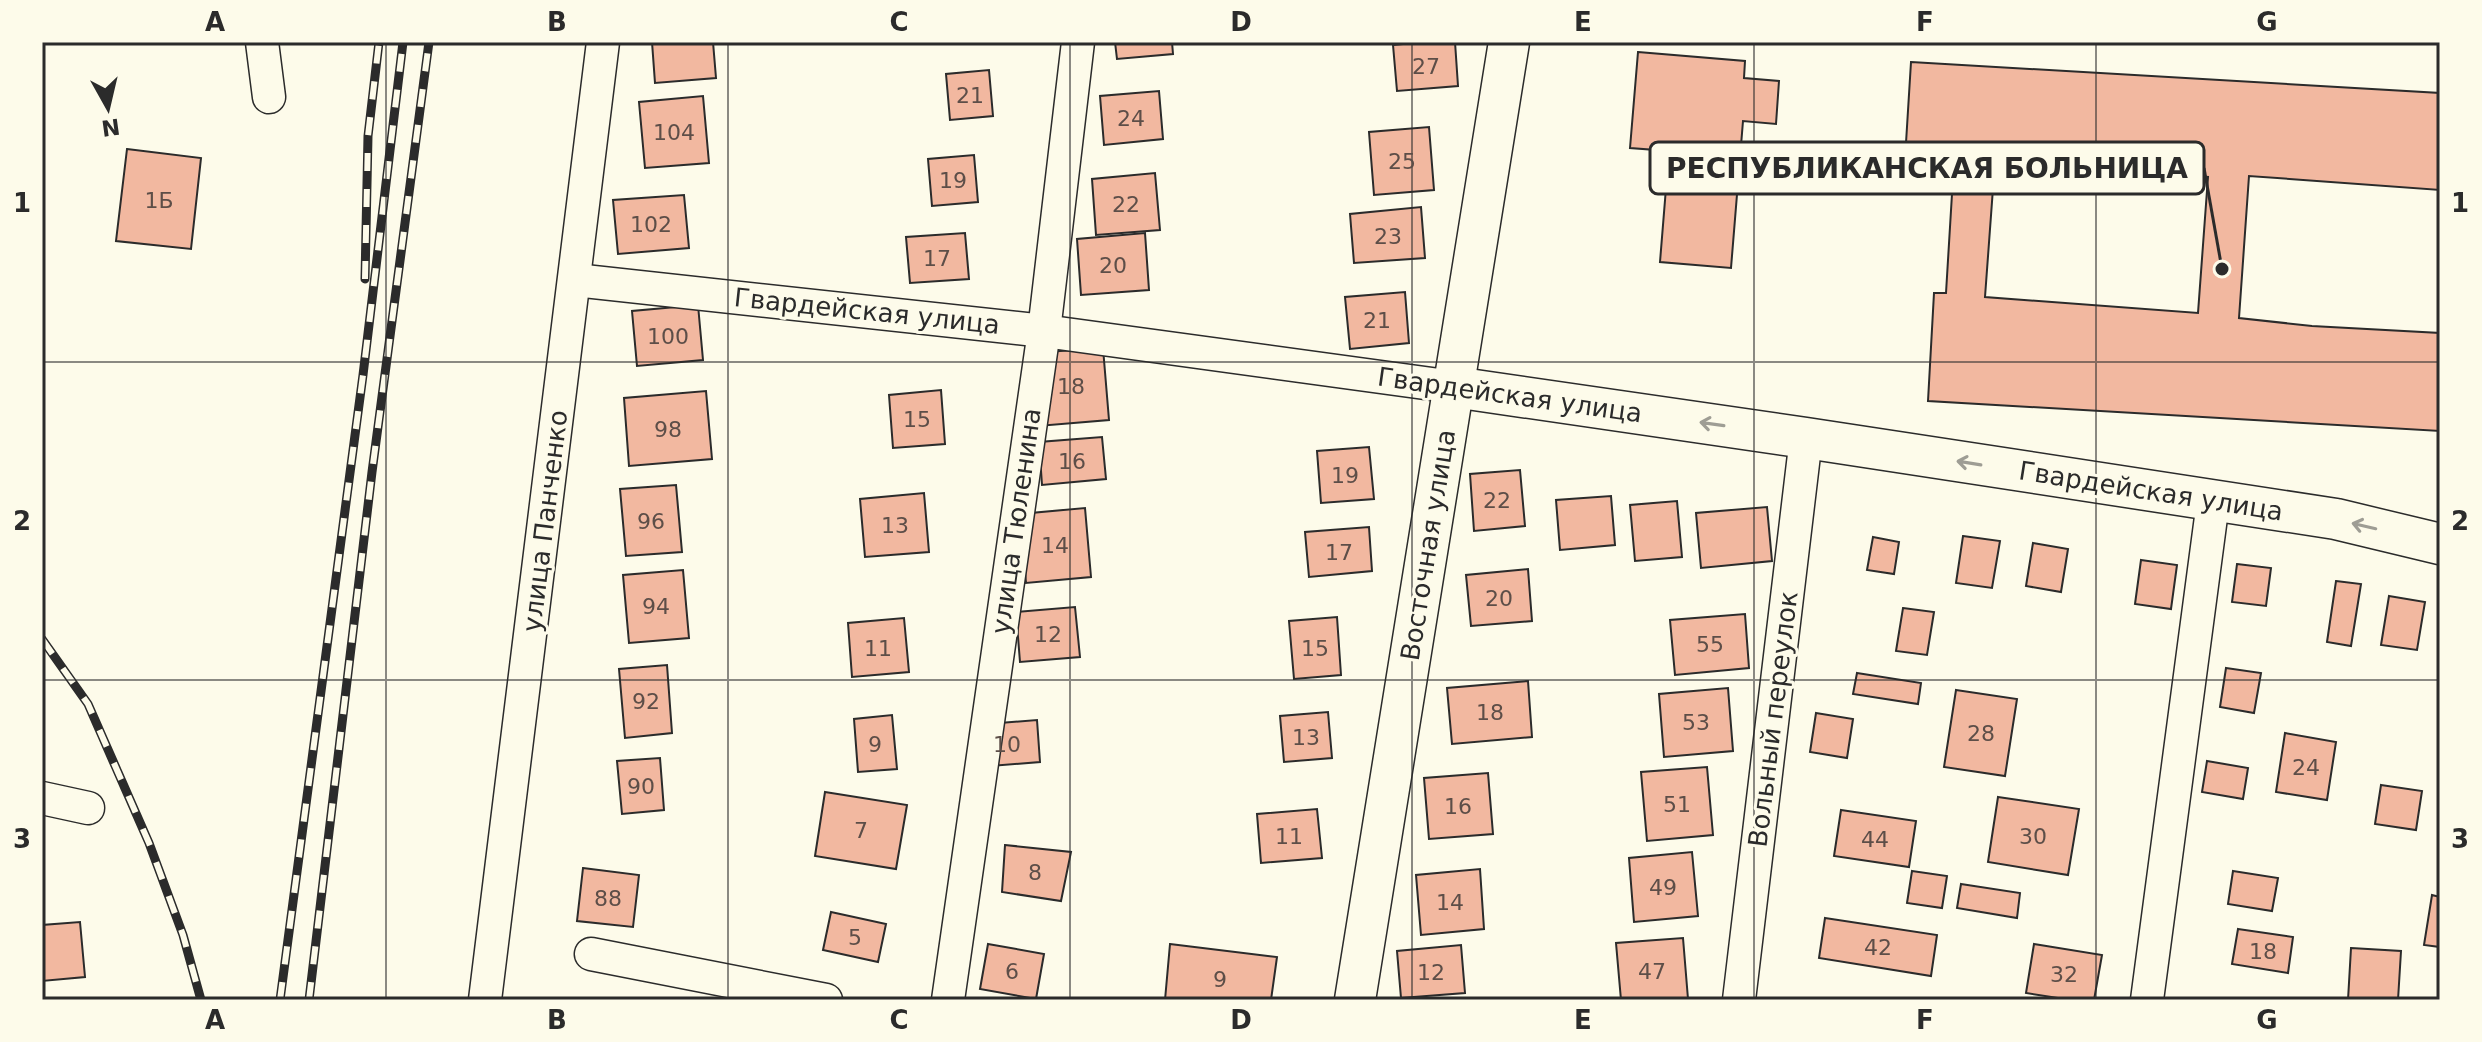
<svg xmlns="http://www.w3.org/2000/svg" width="2482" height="1042" font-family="'DejaVu Sans',sans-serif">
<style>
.building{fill:#f2b8a0;stroke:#2b2b2b;stroke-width:2;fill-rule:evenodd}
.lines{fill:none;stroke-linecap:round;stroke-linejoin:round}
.minor-casing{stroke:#2b2b2b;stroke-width:35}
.tertiary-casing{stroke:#2b2b2b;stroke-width:43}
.minor{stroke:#fdfbea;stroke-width:32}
.tertiary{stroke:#fdfbea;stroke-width:40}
.rail-casing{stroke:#2b2b2b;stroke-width:9}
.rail{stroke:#fdfbea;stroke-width:6;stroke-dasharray:18;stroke-linecap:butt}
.oneway{stroke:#9e9d94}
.grid{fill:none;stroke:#2b2b2b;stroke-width:2;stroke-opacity:0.55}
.labels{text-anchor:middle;stroke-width:6;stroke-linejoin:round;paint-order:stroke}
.number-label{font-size:22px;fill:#5d4e48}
.street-label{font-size:26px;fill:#2b2b2b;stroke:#fdfbea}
.leader{fill:none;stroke:#2b2b2b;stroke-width:3}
.callout-dot{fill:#2b2b2b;stroke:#fdfbea;stroke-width:3}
.callout{fill:#fdfbea;stroke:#2b2b2b;stroke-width:3}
.callout-label{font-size:28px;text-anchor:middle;font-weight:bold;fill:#2b2b2b}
.neatline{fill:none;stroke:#2b2b2b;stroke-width:3}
.grid-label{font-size:26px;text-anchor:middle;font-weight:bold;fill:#2b2b2b}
</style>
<rect width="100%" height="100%" fill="#fdfbea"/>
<g class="building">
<path d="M652,42H713L716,78L655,83Z"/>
<path d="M1115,42H1172L1173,54L1117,59Z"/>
<path d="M1423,42H1455L1458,86L1397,91L1393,45Z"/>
<path d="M1638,52L1745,61L1744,78L1779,81L1776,124L1743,121L1731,268L1660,262L1669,151L1630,148Z"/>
<path d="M1911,62L2440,93V190L2249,176L2239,318L2312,326L2440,333V431L1928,401L1934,293H1946L1954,161L1905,159ZM1995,161L2208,177L2198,313L1985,297Z"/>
<path d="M989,70L993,116L950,120L946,74Z"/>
<path d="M1159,91L1163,139L1104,145L1100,96Z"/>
<path d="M703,96L709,163L645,168L639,102Z"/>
<path d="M1429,127L1434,190L1374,195L1369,132Z"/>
<path d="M127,149L201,158L191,249L116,241Z"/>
<path d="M974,155L978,202L932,206L928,159Z"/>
<path d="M1155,173L1160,230L1096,235L1092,179Z"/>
<path d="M684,195L689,248L618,254L613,200Z"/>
<path d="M1421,207L1425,258L1354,263L1350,214Z"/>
<path d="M965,233L969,279L910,283L906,237Z"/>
<path d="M1145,233L1149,290L1081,295L1077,239Z"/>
<path d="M1405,292L1409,343L1350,349L1345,297Z"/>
<path d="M698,305L703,360L637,366L632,311Z"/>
<path d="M1103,348L1109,420L1038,426L1032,353Z"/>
<path d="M941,390L945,444L893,448L889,395Z"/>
<path d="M706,391L712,459L629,466L624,398Z"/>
<path d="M1102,437L1106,479L1042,485L1039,442Z"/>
<path d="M1369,447L1374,499L1321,503L1317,451Z"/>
<path d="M1520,470L1525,526L1474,531L1470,474Z"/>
<path d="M676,485L682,552L626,556L620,489Z"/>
<path d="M924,493L929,552L865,557L860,499Z"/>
<path d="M1611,496L1615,545L1560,550L1556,500Z"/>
<path d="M1677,501L1682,557L1635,561L1630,505Z"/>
<path d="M1767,507L1772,561L1701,568L1696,513Z"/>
<path d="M1085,508L1091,577L1026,583L1020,514Z"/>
<path d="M1369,527L1372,571L1309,577L1305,532Z"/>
<path d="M1963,536L2000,541L1992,588L1956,583Z"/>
<path d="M1873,537L1899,542L1894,574L1867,570Z"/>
<path d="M2033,543L2068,549L2061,592L2026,586Z"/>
<path d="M2141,560L2177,565L2171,609L2135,604Z"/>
<path d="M2237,564L2271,568L2266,606L2232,602Z"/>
<path d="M1528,569L1532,621L1471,626L1466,575Z"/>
<path d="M683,570L689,638L629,643L623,575Z"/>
<path d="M2336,581L2361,584L2351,646L2327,642Z"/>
<path d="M2389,596L2425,602L2417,650L2381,645Z"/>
<path d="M1075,607L1080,657L1020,662L1016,612Z"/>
<path d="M1903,608L1934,612L1927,655L1896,651Z"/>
<path d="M1745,614L1749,668L1675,675L1670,620Z"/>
<path d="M1337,617L1341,675L1294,679L1289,621Z"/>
<path d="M904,618L909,672L852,677L848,623Z"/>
<path d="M667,665L672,733L625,738L619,669Z"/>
<path d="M2226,668L2261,673L2254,713L2220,707Z"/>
<path d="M1857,673L1921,683L1918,704L1853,694Z"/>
<path d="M1528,681L1532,737L1452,744L1447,688Z"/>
<path d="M1728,688L1733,751L1664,757L1659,694Z"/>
<path d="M1956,690L2017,699L2005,776L1944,767Z"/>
<path d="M1328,712L1332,758L1284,762L1280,716Z"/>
<path d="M1816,713L1853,719L1847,758L1810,752Z"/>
<path d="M892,715L897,769L858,772L854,719Z"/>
<path d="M1037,720L1040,762L978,767L975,725Z"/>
<path d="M2285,733L2336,742L2327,800L2276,792Z"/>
<path d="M660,758L664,810L622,814L617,761Z"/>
<path d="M2207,761L2248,768L2243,799L2202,792Z"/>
<path d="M1707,767L1713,835L1647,841L1641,772Z"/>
<path d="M1488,773L1493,834L1429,839L1424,778Z"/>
<path d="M2381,785L2422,791L2416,830L2375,824Z"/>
<path d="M825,792L907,805L896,869L815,856Z"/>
<path d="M1998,797L2079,809L2068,875L1988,862Z"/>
<path d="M1317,809L1322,858L1261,863L1257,814Z"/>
<path d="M1841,810L1916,821L1909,867L1834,856Z"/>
<path d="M1005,845L1071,852L1061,901L1002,892Z"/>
<path d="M1692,852L1698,916L1634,922L1629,858Z"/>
<path d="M583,868L639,875L633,927L577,921Z"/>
<path d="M1480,869L1484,929L1421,935L1416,875Z"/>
<path d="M1912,871L1947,876L1942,908L1907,903Z"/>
<path d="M2233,871L2278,878L2272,911L2228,904Z"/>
<path d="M1961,884L2020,893L2017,918L1957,908Z"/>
<path d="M2432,895L2440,897V947L2424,945Z"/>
<path d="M831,912L886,924L878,962L823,950Z"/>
<path d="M1825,918L1937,935L1931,976L1819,958Z"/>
<path d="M80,922L85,977L42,981V925Z"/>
<path d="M2238,929L2293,937L2288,973L2232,964Z"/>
<path d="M1683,938L1688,999L1621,1000L1616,943Z"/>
<path d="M988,944L1044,954L1036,999L980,989Z"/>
<path d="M1170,944L1277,957L1271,1000H1165Z"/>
<path d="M2034,944L2102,955L2094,1000H2071L2026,993Z"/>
<path d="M1461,945L1465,993L1401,998L1397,951Z"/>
<path d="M2351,948L2401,951L2398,1000H2348Z"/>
</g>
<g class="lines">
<g class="minor-casing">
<g id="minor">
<path d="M262,42L269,97"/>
<path d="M575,280L1044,331L1454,387"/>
<path d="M42,798L88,808"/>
<path d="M591,954L826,1000"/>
<path d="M485,1000L603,42"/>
<path d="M948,1000L1044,331L1078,42"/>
<path d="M1739,1000L1806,438"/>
<path d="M2147,1000L2213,502"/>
</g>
</g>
<g class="tertiary-casing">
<g id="tertiary">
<path d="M1454,387L1806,438L2336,519L2440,544"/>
<path d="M1355,1000L1509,42"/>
</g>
</g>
<use href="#minor" class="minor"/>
<use href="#tertiary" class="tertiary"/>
<g class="rail-casing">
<g id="rail">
<path d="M365,279L368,136L379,42"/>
<path d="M42,639L88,704L149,843L183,935L201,1000"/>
<path d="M280,1000L363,375L403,42"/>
<path d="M309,1000L372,472L429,42"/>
</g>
</g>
<use href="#rail" class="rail"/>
</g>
<defs><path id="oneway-shaft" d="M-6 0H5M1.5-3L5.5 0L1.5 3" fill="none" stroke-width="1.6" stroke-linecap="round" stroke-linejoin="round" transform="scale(2)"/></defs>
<g class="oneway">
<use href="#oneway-shaft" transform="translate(1712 424) rotate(-172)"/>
<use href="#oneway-shaft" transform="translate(1969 463) rotate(-171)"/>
<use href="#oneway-shaft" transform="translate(2364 526) rotate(-167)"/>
</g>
<path class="grid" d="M386,42V1000M728,42V1000M1070,42V1000M1412,42V1000M1754,42V1000M2096,42V1000M42,362H2440M42,680H2440"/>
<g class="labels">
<g class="number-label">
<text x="1426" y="74">27</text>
<text x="970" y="103">21</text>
<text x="1131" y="126">24</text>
<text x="674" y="140">104</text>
<text x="1402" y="169">25</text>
<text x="953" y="188">19</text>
<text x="159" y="208">1Б</text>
<text x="1126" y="212">22</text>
<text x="651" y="232">102</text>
<text x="1388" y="244">23</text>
<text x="937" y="266">17</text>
<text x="1113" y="273">20</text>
<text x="1377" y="328">21</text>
<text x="668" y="344">100</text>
<text x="1071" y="394">18</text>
<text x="917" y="427">15</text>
<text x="668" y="437">98</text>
<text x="1072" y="469">16</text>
<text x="1345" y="483">19</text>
<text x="1497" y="508">22</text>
<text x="651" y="529">96</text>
<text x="895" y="533">13</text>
<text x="1055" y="553">14</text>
<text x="1339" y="560">17</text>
<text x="1499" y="606">20</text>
<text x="656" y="614">94</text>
<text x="1048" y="642">12</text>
<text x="1710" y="652">55</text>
<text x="878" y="656">11</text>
<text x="1315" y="656">15</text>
<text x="646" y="709">92</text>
<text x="1490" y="720">18</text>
<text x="1696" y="730">53</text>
<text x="1981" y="741">28</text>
<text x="1306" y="745">13</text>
<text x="875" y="752">9</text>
<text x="1007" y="752">10</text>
<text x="2306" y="775">24</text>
<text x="641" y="794">90</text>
<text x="1677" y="812">51</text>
<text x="1458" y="814">16</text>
<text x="861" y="838">7</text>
<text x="1289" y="844">11</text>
<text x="2033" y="844">30</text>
<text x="1875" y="847">44</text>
<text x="1035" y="880">8</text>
<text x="1663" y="895">49</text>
<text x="608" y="906">88</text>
<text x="1450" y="910">14</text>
<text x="855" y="945">5</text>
<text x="1878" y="955">42</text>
<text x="2263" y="959">18</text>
<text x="1012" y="979">6</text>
<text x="1652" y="979">47</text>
<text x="1431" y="980">12</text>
<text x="2064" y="982">32</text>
<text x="1220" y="987">9</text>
</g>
<g class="street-label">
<text transform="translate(867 311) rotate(6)" y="9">Гвардейская улица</text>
<text transform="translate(1510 395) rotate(8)" y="9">Гвардейская улица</text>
<text transform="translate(2151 491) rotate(9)" y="9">Гвардейская улица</text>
<text transform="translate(545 521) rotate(-83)" y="9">улица Панченко</text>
<text transform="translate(1016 521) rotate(-82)" y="9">улица Тюленина</text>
<text transform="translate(1428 545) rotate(-81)" y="9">Восточная улица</text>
<text transform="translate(1773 719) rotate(-83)" y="9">Вольный переулок</text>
</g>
</g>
<path class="leader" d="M2222 269L2204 168"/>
<circle class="callout-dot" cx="2222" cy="269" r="8"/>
<rect class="callout" x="1650" y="142" width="554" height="52" rx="8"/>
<g class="callout-label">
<text x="1927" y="178">РЕСПУБЛИКАНСКАЯ БОЛЬНИЦА</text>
</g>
<rect width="2482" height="1042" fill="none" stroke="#fdfbea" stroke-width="88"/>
<g transform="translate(108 108) rotate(172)" stroke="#fdfbea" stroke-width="6" paint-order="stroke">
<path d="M0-6L14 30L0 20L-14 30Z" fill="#2b2b2b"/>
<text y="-12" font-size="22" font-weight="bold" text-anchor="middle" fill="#2b2b2b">N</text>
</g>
<rect x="44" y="44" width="2394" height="954" class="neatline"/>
<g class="grid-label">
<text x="215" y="31">A</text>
<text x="557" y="31">B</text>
<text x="899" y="31">C</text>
<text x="1241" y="31">D</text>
<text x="1583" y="31">E</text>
<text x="1925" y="31">F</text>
<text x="2267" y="31">G</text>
<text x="22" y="212">1</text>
<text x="2460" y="212">1</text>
<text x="22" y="530">2</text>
<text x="2460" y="530">2</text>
<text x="22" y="848">3</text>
<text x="2460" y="848">3</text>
<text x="215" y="1029">A</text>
<text x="557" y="1029">B</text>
<text x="899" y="1029">C</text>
<text x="1241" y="1029">D</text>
<text x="1583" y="1029">E</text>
<text x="1925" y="1029">F</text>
<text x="2267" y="1029">G</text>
</g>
</svg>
